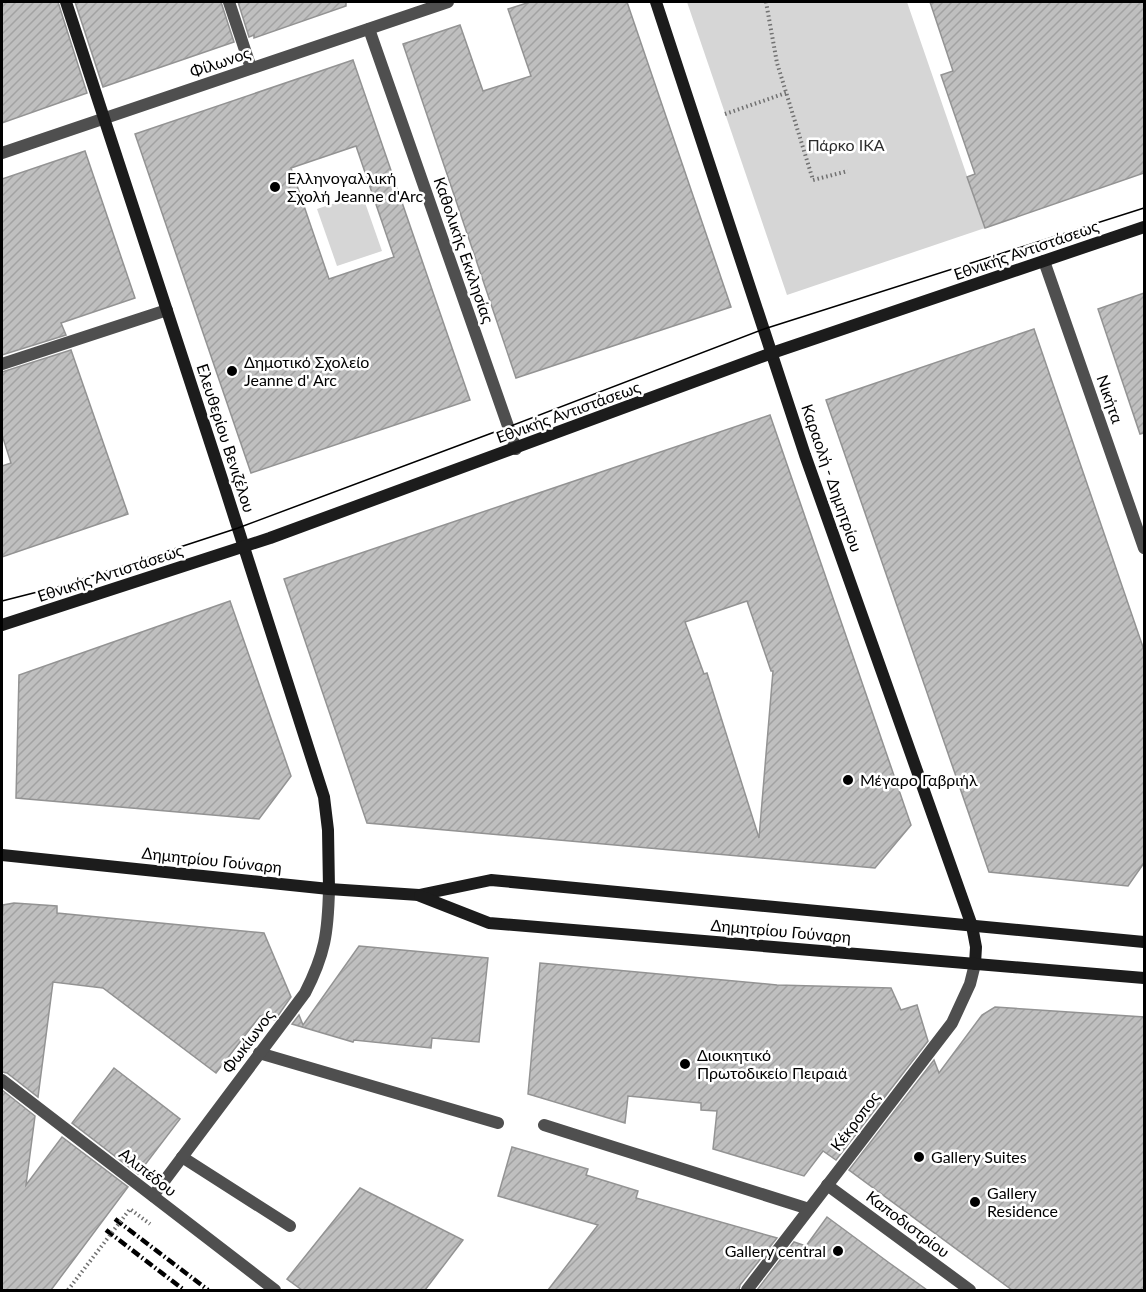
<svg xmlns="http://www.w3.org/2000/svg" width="1146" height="1292" font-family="Lato,sans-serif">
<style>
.green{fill:#d6d6d6}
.building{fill:url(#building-hatch);stroke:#939393;stroke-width:1.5;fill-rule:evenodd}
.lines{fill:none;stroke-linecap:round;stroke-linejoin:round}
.path{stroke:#717171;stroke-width:4;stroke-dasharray:1.5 3;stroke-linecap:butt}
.lane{stroke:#4f4f4f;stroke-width:12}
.street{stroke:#4f4f4f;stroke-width:12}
.secondary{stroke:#1c1c1c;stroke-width:12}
.tram{stroke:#000;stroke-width:1.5}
.rail{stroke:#000;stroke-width:4.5;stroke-dasharray:9 3 1.5 3;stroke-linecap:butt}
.path-bridge{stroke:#717171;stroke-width:4;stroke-dasharray:1.5 3;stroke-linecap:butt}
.poi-dot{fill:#000;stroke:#fff;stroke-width:2}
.labels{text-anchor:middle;stroke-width:5;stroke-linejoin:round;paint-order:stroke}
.street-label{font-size:16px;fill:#000;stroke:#fff}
.park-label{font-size:16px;fill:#2d2d2d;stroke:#fff}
.poi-label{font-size:16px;fill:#000;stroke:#fff;text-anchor:start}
</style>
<defs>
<pattern id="building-hatch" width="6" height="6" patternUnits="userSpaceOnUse" patternTransform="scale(1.5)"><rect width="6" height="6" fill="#bfbfbf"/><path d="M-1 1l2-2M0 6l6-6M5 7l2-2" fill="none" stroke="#a2a2a2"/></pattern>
</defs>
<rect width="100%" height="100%" fill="#fff"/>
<g class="green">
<path d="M687,2H907L985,228L787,295Z"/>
<path d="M362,194L382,251L337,266L317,209Z"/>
</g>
<g class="building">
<path d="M2,2H58L87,93L2,123Z"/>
<path d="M75,2H221L234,42L103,87Z"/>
<path d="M238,2H346V6L254,38V35L249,37Z"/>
<path d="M530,2H627L731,307L516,378L403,44L460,25L483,91L531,76L508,9Z"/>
<path d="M930,2H1144V173L985,228L967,177L975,174L941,75L953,71Z"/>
<path d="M353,60L470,400L251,473L135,134ZM356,146L394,257L329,279L291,168Z"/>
<path d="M85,151L135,298L61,323L66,335L2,355V179Z"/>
<path d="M1144,293V433L1140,434L1098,309Z"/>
<path d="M1034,329L1144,650V863L1128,886L989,872L826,400Z"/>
<path d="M71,350L128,514L2,557V466L11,463L2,435V372Z"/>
<path d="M770,415L911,825L875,868L367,823L284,579ZM747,601L771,671H773L759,838L707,673L704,674L685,622Z"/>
<path d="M230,601L291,776L259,819L16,798L19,675Z"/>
<path d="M14,903L57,906V913L264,933L291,997L275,1020L260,1016L216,1073L103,988L53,982L38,1097L7,1073L2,1072V918L3,905Z"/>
<path d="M359,946L488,958L479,1042L432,1038L431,1048L354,1040L353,1042L292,1024L299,1015L303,1025Z"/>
<path d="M540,963L777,985L891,988L901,1010L917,1005L928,1041L836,1160L823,1151L804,1176L713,1149L717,1111L701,1110V1103L628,1096L625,1123L528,1094Z"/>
<path d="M995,1007L1144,1017V1290H1012L849,1170L934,1060L939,1073L982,1015Z"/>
<path d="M114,1068L180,1119L138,1174L72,1123Z"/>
<path d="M2,1090L35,1116L26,1185L62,1137L128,1187L51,1290H2Z"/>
<path d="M512,1147L588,1169L586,1175L638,1191L636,1198L777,1238L740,1285L739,1290H548L598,1225L498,1196Z"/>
<path d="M360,1188L463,1240L425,1290H302L287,1279Z"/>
<path d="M827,1217L888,1262L927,1290H757L794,1242L806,1246Z"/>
</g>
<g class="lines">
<g class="path">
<path d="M766,2L777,63L813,180L848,171"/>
<path d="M725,114L786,93"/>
</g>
<g class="lane">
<path d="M229,2L251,68"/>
<path d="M259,1053L498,1123"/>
<path d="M544,1125L809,1209"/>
<path d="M182,1157L290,1226"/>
</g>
<g class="street">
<path d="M369,29L516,449"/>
<path d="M2,153L448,2"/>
<path d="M1044,261L1144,548"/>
<path d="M2,364L167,310"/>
<path d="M2,1080L275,1290"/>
<path d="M827,1185L970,1290"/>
<path d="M153,1196L305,993C325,954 328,933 329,889"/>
<path d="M747,1290L952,1023L970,984L975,964"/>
</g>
<g class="secondary">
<path d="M66,2L225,488L324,797L328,830L329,889"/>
<path d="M656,2L805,455L972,926L976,947L975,964"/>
<path d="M2,625L270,538L772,353L1144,227"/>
<path d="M2,855L329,889L419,895L491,880L1144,942"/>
<path d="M420,896L489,923L1144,978"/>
</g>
<path class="tram" d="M2,601L61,586L238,528L508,427L764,329L1144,208"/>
<g class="rail">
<path d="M115,1219L208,1290"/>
<path d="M106,1230L184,1290"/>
</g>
<path class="path-bridge" d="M68,1290L130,1209L150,1224"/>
</g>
<g class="poi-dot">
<circle cx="275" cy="187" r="6"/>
<circle cx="232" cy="371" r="6"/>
<circle cx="848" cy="780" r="6"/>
<circle cx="685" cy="1064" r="6"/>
<circle cx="919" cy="1157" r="6"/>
<circle cx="975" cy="1202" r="6"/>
<circle cx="838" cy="1251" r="6"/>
</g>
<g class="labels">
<g class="street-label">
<text transform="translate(220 62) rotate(-19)" y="6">Φίλωνος</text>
<text transform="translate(464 250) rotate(71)" y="6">Καθολικής Εκκλησίας</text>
<text transform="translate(1026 250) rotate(-19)" y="6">Εθνικής Αντιστάσεως</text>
<text transform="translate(1110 399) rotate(71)" y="6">Νικήτα</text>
<text transform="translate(568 412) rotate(-20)" y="6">Εθνικής Αντιστάσεως</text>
<text transform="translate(226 438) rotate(72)" y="6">Ελευθερίου Βενιζέλου</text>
<text transform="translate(832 478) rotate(71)" y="6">Καραολή - Δημητρίου</text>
<text transform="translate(110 573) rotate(-18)" y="6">Εθνικής Αντιστάσεως</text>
<text transform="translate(212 860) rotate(6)" y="6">Δημητρίου Γούναρη</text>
<text transform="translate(781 931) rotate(5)" y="6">Δημητρίου Γούναρη</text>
<text transform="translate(248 1041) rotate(-53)" y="6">Φωκίωνος</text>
<text transform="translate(855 1121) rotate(-53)" y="6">Κέκροπος</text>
<text transform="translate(148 1172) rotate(38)" y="6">Αλιπέδου</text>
<text transform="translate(908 1224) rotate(37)" y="6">Καποδιστρίου</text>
</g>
<g class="park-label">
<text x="846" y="151">Πάρκο ΙΚΑ</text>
</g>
<g class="poi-label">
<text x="287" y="184">Ελληνογαλλική<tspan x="287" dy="18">Σχολή Jeanne d'Arc</tspan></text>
<text x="244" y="368">Δημοτικό Σχολείο<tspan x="244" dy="18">Jeanne d' Arc</tspan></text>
<text x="860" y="786">Μέγαρο Γαβριήλ</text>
<text x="697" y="1061">Διοικητικό<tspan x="697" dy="18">Πρωτοδικείο Πειραιά</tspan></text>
<text x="931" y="1163">Gallery Suites</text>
<text x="987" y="1199">Gallery<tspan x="987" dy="18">Residence</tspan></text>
<text x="826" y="1257" text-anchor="end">Gallery central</text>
</g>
</g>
<rect width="1146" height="1292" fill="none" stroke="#000000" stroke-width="6"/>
</svg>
